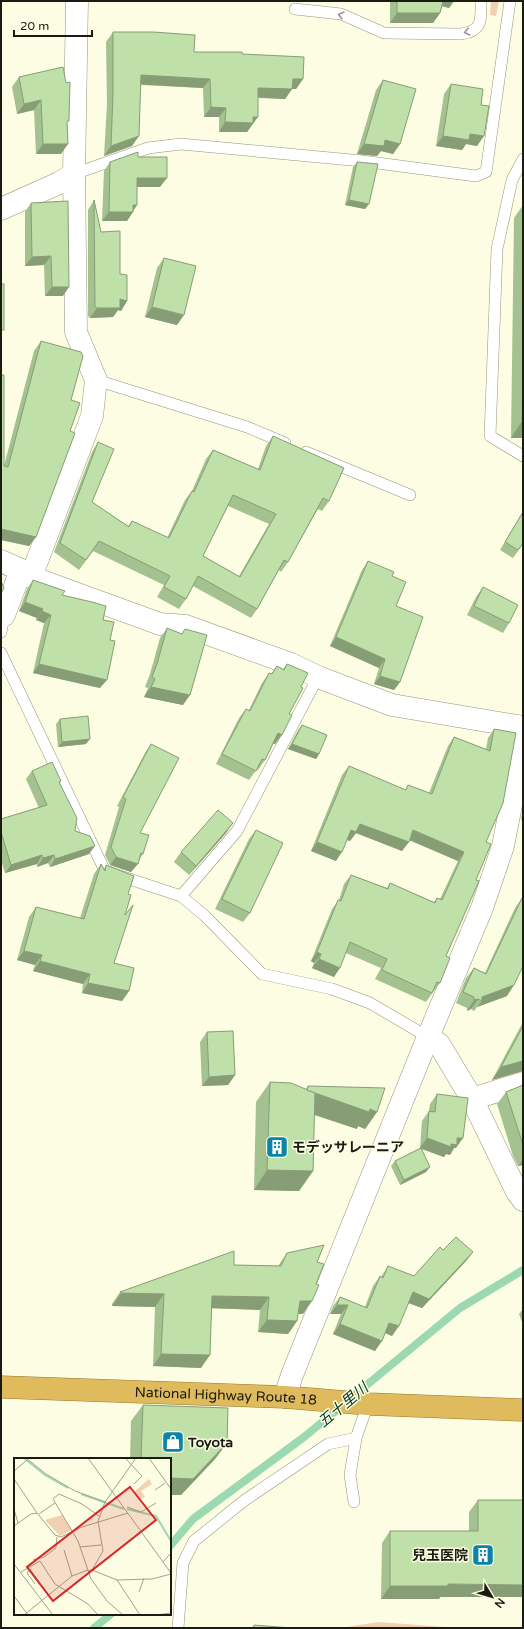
<svg xmlns="http://www.w3.org/2000/svg" width="524" height="1629" font-family="'Varela Round','Noto Sans JP',sans-serif">
<style>
.green{fill:#f2d0b3}
.lines{fill:none;stroke-linecap:round;stroke-linejoin:round}
.stream{stroke:#9cd9b3;stroke-width:8}
.service-casing{stroke:#94957d;stroke-width:12}
.minor-casing{stroke:#94957d;stroke-width:23}
.trunk-casing{stroke:#967829;stroke-width:23}
.service{stroke:#fff;stroke-width:11}
.minor{stroke:#fff;stroke-width:22}
.trunk{stroke:#e0bb5e;stroke-width:22}
.wall{fill:#a4c190;fill-rule:evenodd}
.shaded-wall{fill:#869d76}
.building{fill:#bfe0a8;stroke:#869d76;fill-rule:evenodd}
.oneway{stroke:#989894}
.labels{text-anchor:middle;stroke-width:3;stroke-linejoin:round;paint-order:stroke}
.poi-label{font-size:14px;font-weight:bold;fill:#1a1b11;stroke:#fcfde3;text-anchor:start}
.street-label{font-size:14px;fill:#1a1b11;stroke:#fcfde3}
.water-label{font-size:15px;font-style:italic;fill:#04371e;stroke:#fcfde3}
.inset-river{fill:none;stroke:#9cd9b3;stroke-width:2}
.inset-road{fill:none;stroke:#a2a38f;stroke-width:1}
.view{fill:#d62828;fill-opacity:0.15;stroke:#d62828;stroke-width:2}
.inset-edge{fill:none;stroke:#1a1b11;stroke-width:2}
</style>
<rect width="100%" height="100%" fill="#fcfde3"/>
<g class="green">
<path d="M491,1H499L496,16L490,15Z"/>
<path d="M378,1622L445,1627V1628H341Z"/>
</g>
<g class="lines">
<g class="stream">
<path d="M351,1398L460,1308L523,1270"/>
<path d="M170,1546L193,1519L304,1437L342,1406"/>
<path d="M94,1628L111,1614"/>
</g>
<g class="service-casing">
<g id="service">
<path d="M295,9L341,14L384,33L461,34C483,31 481,20 481,1"/>
<path d="M523,159L512,180L497,249L490,436L523,456"/>
<path d="M74,174L148,148L181,144L362,161L476,176L486,172L510,1"/>
<path d="M96,380L247,427L285,443"/>
<path d="M306,452L410,495"/>
<path d="M1,632L4,615"/>
<path d="M1,653L105,871L181,896L205,916L262,974L332,989L370,1003L428,1037"/>
<path d="M181,896L237,831L318,677"/>
<path d="M354,1502L350,1475L356,1438L368,1404"/>
<path d="M178,1628L183,1563L194,1541L245,1500L328,1444L356,1438"/>
</g>
</g>
<g class="minor-casing">
<g id="minor">
<path d="M1,209L59,183L74,174"/>
<path d="M1,561L21,570L31,577L160,624L186,626L291,664L318,677L392,705L523,727"/>
<path d="M31,577L92,416L96,380L76,332L74,174L77,1"/>
<path d="M1,615H4L21,570"/>
<path d="M428,1037L439,1044L472,1099L517,1192L523,1200"/>
<path d="M472,1099L523,1083"/>
<path d="M285,1397L292,1375L428,1037L482,908L503,846L523,744"/>
</g>
</g>
<g class="trunk-casing">
<g id="trunk">
<path id="s1" d="M1,1387L285,1397L368,1404L523,1410"/>
</g>
</g>
<use href="#service" class="service"/>
<use href="#minor" class="minor"/>
<use href="#trunk" class="trunk"/>
</g>
<g class="wall">
<path d="M390,1H454L449,8L442,6L440,13L433,23H390Z"/>
<path d="M113,32L194,52L242,54L303,79L296,89H292L285,99L258,98L251,126L247,132H219V117H204L203,88L141,85L132,146L104,156L107,104L106,42Z"/>
<path d="M19,77L67,124L61,154H36L34,110L17,114L12,87Z"/>
<path d="M383,80L400,144L393,154L381,151L377,156L357,154L376,90Z"/>
<path d="M451,84L481,105L477,146L466,144L462,150L436,146L444,94Z"/>
<path d="M138,157L160,187H137V205L127,221H102L104,171L110,162Z"/>
<path d="M357,162L365,209L345,205L353,167Z"/>
<path d="M94,200L101,232L120,274L127,301L121,311L118,310L113,317L90,318L88,316V210Z"/>
<path d="M68,201L63,296H45L44,265L25,266V212L31,203Z"/>
<path d="M523,205V438H511L514,218Z"/>
<path d="M164,258L177,325L145,317L157,268Z"/>
<path d="M41,341L71,400L70,431L36,537L29,546L1,540V375L4,466L34,351Z"/>
<path d="M273,436L329,501L322,511L318,509L288,562L281,572L279,570L257,609L251,618L193,586L186,599L179,609L157,597L164,585L93,551L79,570L54,552L92,452L98,442L92,502L128,526L132,521L167,538L185,500L192,491L206,459L213,450L258,469L266,446ZM228,506L269,524L239,576L203,556Z"/>
<path d="M523,511V544L513,558L500,550Z"/>
<path d="M368,561L392,576L396,606L400,682L394,690L374,684L379,668L330,646L362,570Z"/>
<path d="M33,580L62,595L103,620L100,688L33,673L44,623L36,620L37,618L19,611L27,589Z"/>
<path d="M483,587L509,623L503,633L467,615L476,597Z"/>
<path d="M167,628L182,634L185,629L183,705L144,697L148,688L145,687L150,674L160,638Z"/>
<path d="M287,664L301,687L289,714L275,744H273L265,760L258,770L257,769L249,780L216,764L239,718L246,709L249,710L262,683L269,673L271,674L277,666L283,669Z"/>
<path d="M60,719L86,744L58,747L56,724Z"/>
<path d="M302,725L319,754L316,759L288,749L298,730Z"/>
<path d="M494,729L486,842L476,880L446,956L440,983L433,992L426,1002L375,979L381,968L346,953L334,977L312,968L314,963L311,961L332,909L339,900L344,884L351,875L387,888L390,883L434,902L437,898L440,899L458,861L409,840L402,851L356,833L350,841L347,840L336,861L311,851L342,775L349,766L405,790L408,785L429,793L448,746L454,737L486,749L488,738Z"/>
<path d="M151,744L140,833L143,854L131,872L110,865L105,855L119,807L117,806L145,753Z"/>
<path d="M32,771L61,781L60,783L75,831L89,854L50,867L48,863L37,867V864L5,873L1,860V819L39,808L26,779Z"/>
<path d="M523,809V820H521Z"/>
<path d="M256,830L250,913L243,922L215,909L249,839Z"/>
<path d="M226,833L189,875L174,862L181,852Z"/>
<path d="M101,864L104,869L106,865L128,894L125,915L114,963L129,991L122,1001L82,993L83,984L33,971L35,965L17,960L29,917L36,907L80,918L94,874Z"/>
<path d="M522,898L507,996L477,1007L474,1011L471,1009L467,1011V1008L456,1003L466,978L474,968L485,973L515,908Z"/>
<path d="M523,1022V1071L492,1080Z"/>
<path d="M207,1032L235,1075L228,1085L202,1086L200,1042Z"/>
<path d="M270,1082L306,1089L308,1086L377,1112L365,1129L358,1126L357,1129L314,1115L313,1171L299,1191L254,1190L256,1102Z"/>
<path d="M523,1085V1165L518,1166L513,1156L497,1104L506,1092Z"/>
<path d="M437,1094L456,1148H454L450,1155L446,1154L444,1157L421,1149L426,1172L400,1185L391,1166L395,1161L420,1148L422,1121L429,1111L430,1104Z"/>
<path d="M443,1250L473,1252L466,1261L422,1308L408,1303L392,1336L385,1333L375,1351L333,1334L341,1314H330L333,1306L340,1297L365,1307L373,1286L380,1276L381,1277L388,1266L414,1276Z"/>
<path d="M287,1253L317,1262L303,1314H298L297,1321L288,1334L258,1332L260,1310L212,1308L201,1368L153,1366L155,1307L112,1306V1304L120,1292L234,1265L278,1266Z"/>
<path d="M523,1309V1325L519,1314Z"/>
<path d="M143,1405L227,1443L215,1459L181,1495H170V1459H130L131,1421Z"/>
<path d="M478,1500H523L439,1599H381L382,1543L390,1531H469V1512Z"/>
</g>
<g class="shaded-wall">
<path d="M441,1H454L449,8L438,5Z"/>
<path d="M397,13H440L433,23H390Z"/>
<path d="M141,75L210,79L203,88L134,84Z"/>
<path d="M293,79H303L296,89H286Z"/>
<path d="M258,88L292,89L285,99L251,97Z"/>
<path d="M41,100L34,110L17,114L24,104Z"/>
<path d="M211,107L226,108L219,117H204Z"/>
<path d="M253,117H258L247,132H219L225,122Z"/>
<path d="M470,134L484,136L477,146L466,144L462,150L436,146L443,136Z"/>
<path d="M139,136L132,146L104,156L111,146Z"/>
<path d="M385,140L400,144L393,154L381,151L377,156L357,154L364,144Z"/>
<path d="M43,144H68L61,154H36Z"/>
<path d="M137,178H167L160,187H131Z"/>
<path d="M349,200L369,204L365,209L345,205Z"/>
<path d="M133,205H137L132,212H133L127,221H102L109,212Z"/>
<path d="M51,256L44,265L25,266L32,257Z"/>
<path d="M52,287H69L63,296H45Z"/>
<path d="M120,299L127,301L121,311L118,310L113,317L90,318L97,308Z"/>
<path d="M152,307L184,315L177,325L145,317Z"/>
<path d="M522,421H523V438H511Z"/>
<path d="M1,529L36,537L29,546L1,540Z"/>
<path d="M25,602L43,609L37,618L19,611Z"/>
<path d="M42,611L51,615L44,623L36,620Z"/>
<path d="M336,637L385,659L379,668L330,646Z"/>
<path d="M39,664L107,680L100,688L33,673Z"/>
<path d="M380,676L400,682L394,690L374,684Z"/>
<path d="M151,687L190,695L183,705L144,697Z"/>
<path d="M278,733L282,735L275,744L271,743Z"/>
<path d="M90,739L86,744L58,747L62,742Z"/>
<path d="M292,744L319,754L316,759L288,749Z"/>
<path d="M233,823L226,833L189,875L196,866Z"/>
<path d="M360,824L409,842L402,851L356,833L350,841L345,839L351,830Z"/>
<path d="M413,830L464,852L458,861L407,839Z"/>
<path d="M317,842L342,852L336,861L311,851Z"/>
<path d="M95,846L89,854L50,867L55,859Z"/>
<path d="M42,855L37,864L5,873L11,865Z"/>
<path d="M54,855L48,863L37,867L43,858Z"/>
<path d="M116,857L138,864L131,872L110,865Z"/>
<path d="M24,951L42,955L35,965L17,960Z"/>
<path d="M317,952L321,954L314,963L311,961Z"/>
<path d="M319,959L340,968L334,977L312,968Z"/>
<path d="M40,961L90,974L83,984L33,971Z"/>
<path d="M88,983L129,991L122,1001L82,993Z"/>
<path d="M514,985L507,996L477,1007L482,1001V997Z"/>
<path d="M478,999L471,1009L467,1011L474,1000Z"/>
<path d="M523,1061V1071L492,1080L501,1067Z"/>
<path d="M235,1075L228,1085L202,1086L209,1077Z"/>
<path d="M307,1091L370,1109L377,1112L365,1129L358,1126L357,1129L295,1108Z"/>
<path d="M427,1138H463L456,1148H454L450,1155L446,1154L444,1157L420,1148Z"/>
<path d="M523,1160V1165L518,1166Z"/>
<path d="M430,1167L426,1172L400,1185L404,1180Z"/>
<path d="M267,1170L313,1171L299,1191L254,1190Z"/>
<path d="M473,1252L466,1261L422,1308L406,1302L413,1292Z"/>
<path d="M121,1293L164,1294L155,1307L112,1306Z"/>
<path d="M212,1296L269,1297L260,1310L204,1308Z"/>
<path d="M300,1301H312L303,1314H292Z"/>
<path d="M337,1305H348L341,1314H330Z"/>
<path d="M267,1320L297,1321L288,1334L258,1332Z"/>
<path d="M389,1323L399,1326L392,1336L383,1332Z"/>
<path d="M340,1324L382,1341L375,1351L333,1334Z"/>
<path d="M161,1354L210,1355L201,1368L153,1366Z"/>
<path d="M227,1443L215,1459L181,1495H170V1478Z"/>
<path d="M448,1584L523,1585V1597H440L439,1599H381L390,1586Z"/>
</g>
<g class="building">
<path d="M397,1H443L440,13H397Z"/>
<path d="M113,32H153L195,35L194,52H242V54L304,57L303,79H293L292,89L258,88V117H253V123L225,122L226,108L211,107L210,79L141,75L139,136L111,146L113,94Z"/>
<path d="M63,67L66,83L70,82L69,121H67L68,144H43L41,100L24,104L19,77Z"/>
<path d="M383,80L416,89L400,144L385,140L384,146L364,144Z"/>
<path d="M451,84L483,89L481,105L489,106L484,136L470,134L469,140L443,136Z"/>
<path d="M138,152V157H167V178H137V205H133V212H109L110,162Z"/>
<path d="M357,162L378,164L369,204L349,200Z"/>
<path d="M94,200L101,232L120,231V274L127,275V301L120,299V308H97L95,306Z"/>
<path d="M68,201L69,287H52L51,256L32,257L31,203Z"/>
<path d="M164,258L196,266L184,315L152,307Z"/>
<rect x="1" y="284" width="3" height="46"/>
<path d="M41,341L81,352L83,356L71,400L80,403L70,431L75,433L36,537L1,529V375H4V466L8,467Z"/>
<path d="M523,377V421H522Z"/>
<path d="M273,436L344,468L329,501L323,498L288,562L284,560L257,609L198,576L186,599L164,587L170,576L99,541L86,560L60,543L98,442L114,449L92,502L129,527L132,521L169,538L192,491L194,492L213,450L260,470ZM233,495L276,514L240,577L203,556Z"/>
<path d="M523,512V543L518,550L505,542Z"/>
<path d="M368,561L394,572L392,576L406,582L396,606L423,617L400,682L380,676L385,659L336,637Z"/>
<path d="M33,580L65,591L62,595L92,602L106,606L103,620L114,622L110,640L115,641L107,680L39,664L51,615L42,611L43,609L25,602Z"/>
<path d="M1,581L4,588L1,593Z"/>
<path d="M483,587L518,605L509,623L474,606Z"/>
<path d="M167,628L182,634L185,629L207,635L190,695L151,687L155,679L152,677L157,664Z"/>
<path d="M287,664L308,673L301,687L303,688L289,714L292,715L282,735L278,733L265,760L262,759L256,771L222,754L246,709L250,711L269,673L272,674L277,666L284,670Z"/>
<path d="M88,716L90,739L62,742L60,719Z"/>
<path d="M302,725L327,735L319,754L292,744Z"/>
<path d="M494,729L516,733L503,803L486,842L491,844L476,880L479,881L446,956L450,958L440,983L437,982L432,993L382,970L387,959L350,942L340,968L319,959L321,954L317,952L338,900L341,901L351,875L388,889L390,883L435,903L437,898L442,900L464,852L413,830L409,842L360,824L356,832L351,830L342,852L317,842L349,766L406,790L408,785L432,794L454,737L490,751Z"/>
<path d="M151,744L179,758L140,833L149,835L143,854L141,853L138,864L116,857L111,847L126,799L123,797Z"/>
<path d="M52,762L61,781L59,782L77,818L75,831L90,836L95,846L55,859L54,855L43,858L42,855L11,865L1,832V819L47,805L32,771Z"/>
<path d="M218,810L233,823L196,866L181,852Z"/>
<path d="M256,830L283,843L250,913L222,899Z"/>
<path d="M101,864L105,871L106,865L134,876L128,894L131,895L125,915L133,905L114,963L134,968L129,991L88,983L90,974L40,961L42,955L24,951L36,907L84,919Z"/>
<path d="M522,898H523V966L514,985L482,997V1001L478,999L474,1000V997L463,992L474,968L486,974Z"/>
<path d="M523,1026V1061L501,1067Z"/>
<path d="M233,1031L235,1075L209,1077L207,1032Z"/>
<path d="M270,1082L291,1083L315,1093L313,1171L267,1170Z"/>
<path d="M523,1085V1145L506,1092Z"/>
<path d="M308,1086L385,1088L377,1112L370,1109L369,1112L315,1093L307,1090Z"/>
<path d="M437,1094L468,1098L463,1138H457V1145L451,1144V1147L427,1138L429,1111L435,1112Z"/>
<path d="M421,1148L430,1167L404,1180L395,1161Z"/>
<path d="M456,1237L473,1252L429,1299L413,1292L399,1326L389,1323L382,1341L340,1324L348,1305H337L340,1297L367,1308L380,1276L383,1278L388,1266L414,1276L440,1247L443,1250Z"/>
<path d="M324,1245L317,1262L324,1264L316,1284L319,1285L312,1301H300L297,1321L267,1320L269,1297L212,1296L210,1355L161,1354L164,1294L121,1293L120,1292L234,1251V1265L281,1266L287,1253Z"/>
<path d="M143,1405L228,1408L227,1443L193,1479L170,1478V1459H141Z"/>
<path d="M478,1500H523V1585L448,1584V1586H390V1531H478Z"/>
<path d="M254,1625L291,1628H253Z"/>
</g>
<defs><path id="oneway-chevron" d="M-2-3.5L2.5 0L-2 3.5" fill="none" stroke-width="1.6" stroke-linecap="round" stroke-linejoin="round"/></defs>
<g class="oneway">
<use href="#oneway-chevron" transform="translate(341 15) rotate(-164)"/>
<use href="#oneway-chevron" transform="translate(467 32) rotate(168)"/>
</g>
<defs>
<g id="building-square" transform="scale(1.15)"><rect x="-9" y="-9" width="18" height="18" rx="4" fill="#0c83a8" stroke="#fcfde3"/><path d="M-4-6H4V6H1V3H-1V6H-4ZM-2.5-4.3h1.7v1.8h-1.7ZM.8-4.3h1.7v1.8H.8ZM-2.5-1h1.7V.8h-1.7ZM.8-1h1.7V.8H.8Z" fill="#fff"/></g>
<g id="shop-square" transform="scale(1.15)"><rect x="-9" y="-9" width="18" height="18" rx="4" fill="#0c83a8" stroke="#fcfde3"/><path d="M-5-2.5h2.3a2.7 3.5 0 0 1 5.4 0H5L5.5 6h-11ZM-1.5-2.5h3a1.5 2.3 0 0 0-3 0Z" fill="#fff"/></g>
</defs>
<g fill-rule="evenodd">
<use href="#building-square" x="277" y="1147"/>
<use href="#shop-square" x="173" y="1442"/>
<use href="#building-square" x="483" y="1555"/>
</g>
<g class="labels">
<g class="poi-label">
<text x="292" y="1152">モデッサレーニア</text>
<text x="188" y="1447">Toyota</text>
<text x="468" y="1560" text-anchor="end">兒玉医院</text>
</g>
<g class="street-label">
<text dy="5" stroke="none"><textPath href="#s1" startOffset="225">National Highway Route 18</textPath></text>
</g>
<g class="water-label">
<text transform="translate(343 1405) rotate(-40)" y="5">五十里川</text>
</g>
</g>
<g transform="translate(14 1458)">
<rect width="157" height="157" fill="#fcfde3"/>
<path d="M135,21L138,26L127,33L131,39L127,41L120,34ZM48,57L58,72L46,78L31,62Z" fill="#f2d0b3"/>
<path class="inset-river" d="M10,0L31,17L54,30M67,36L110,51M113,51L142,58L157,83"/>
<path class="inset-road" d="M12,0L32,16L61,33L91,44L122,0M74,0L157,115M111,0L128,18L120,26M135,0L157,31M0,13L13,2M0,21L23,55M141,32L151,25M113,49L127,54L142,45M0,51L4,65M25,56L41,45M85,58L68,46L45,36L39,41L64,83L77,121L93,143L109,157M0,68L17,56L23,55L41,77L47,79L68,69L114,55M66,89L87,87M50,92L58,118M19,102L30,99L42,90L43,79M149,104L157,95M0,106L39,157M78,112L89,93L84,63L91,44M74,113L78,112L103,122L138,121L157,116M7,114L26,103L41,126L74,146L84,157M103,122L126,157M21,126L13,115L16,111L25,124M125,134L130,120M0,138L14,157M10,157L58,118L74,112M142,157L157,155"/>
<path class="view" d="M116,29L142,62L39,143L13,109Z"/>
<rect width="157" height="157" class="inset-edge"/>
</g>
<rect width="524" height="1629" fill="none" stroke="#1a1b11" stroke-width="4"/>
<g transform="translate(492 1597) rotate(128)" stroke="#fcfde3" stroke-width="3" paint-order="stroke">
<path d="M0-3L7 15L0 10L-7 15Z" fill="#1a1b11"/>
<text y="-6" font-size="11" font-weight="bold" text-anchor="middle" fill="#1a1b11">N</text>
</g>
<path d="M14 30v6h78v-6" fill="none" stroke="#1a1b11" stroke-width="2"/>
<text x="20" y="30" font-size="12" fill="#1a1b11" stroke="#fcfde3" stroke-width="3" paint-order="stroke">20 m</text>
</svg>
